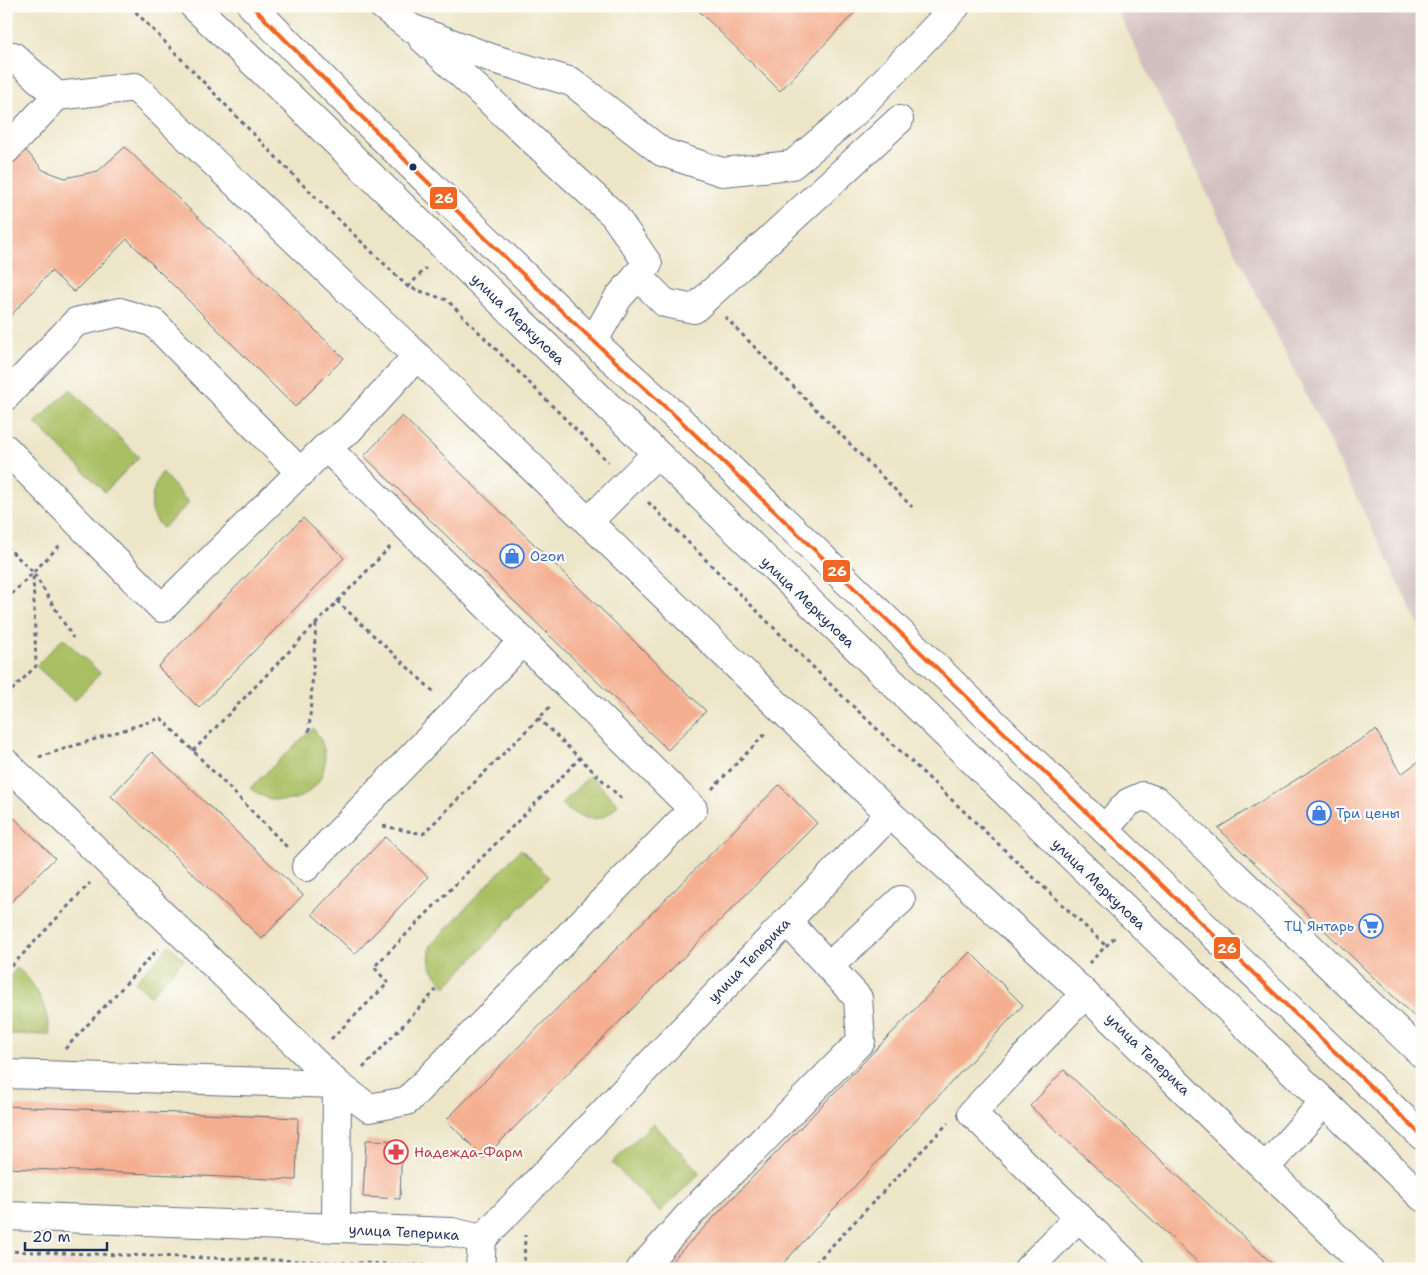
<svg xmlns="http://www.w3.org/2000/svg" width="1428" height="1275" font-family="'Shantell Sans',sans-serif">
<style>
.built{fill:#f7d1c7}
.industrial{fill:#d2bfc0}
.green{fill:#aabf63;stroke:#627760}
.building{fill:#f4af91}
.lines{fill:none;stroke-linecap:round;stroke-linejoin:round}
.minor-casing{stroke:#646f83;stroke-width:30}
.path{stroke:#646f83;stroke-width:3;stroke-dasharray:4 4;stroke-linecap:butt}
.minor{stroke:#fff;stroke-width:28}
.bus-1-casing{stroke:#fdfcf7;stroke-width:8}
.bus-1{stroke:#f26522;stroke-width:4}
.bus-dot{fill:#1b2f5e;stroke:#fdfcf7;stroke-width:2}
.labels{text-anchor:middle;stroke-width:4.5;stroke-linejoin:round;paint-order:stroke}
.street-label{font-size:14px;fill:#1b2f5e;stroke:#fdfcf7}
.shop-label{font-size:14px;fill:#366cbe;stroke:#fdfcf7;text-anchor:start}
.health-label{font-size:14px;fill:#be3a42;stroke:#fdfcf7;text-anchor:start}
.line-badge{stroke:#fdfcf7;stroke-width:2}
.badge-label{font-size:14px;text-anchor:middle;font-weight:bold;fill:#fff}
</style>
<rect width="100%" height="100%" fill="#fdfcf7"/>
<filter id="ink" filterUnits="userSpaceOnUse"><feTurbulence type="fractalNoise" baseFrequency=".02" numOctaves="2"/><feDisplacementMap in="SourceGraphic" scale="10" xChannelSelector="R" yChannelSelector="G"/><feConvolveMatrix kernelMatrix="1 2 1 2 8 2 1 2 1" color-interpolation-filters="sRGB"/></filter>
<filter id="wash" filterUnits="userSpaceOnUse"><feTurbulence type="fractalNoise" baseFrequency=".0096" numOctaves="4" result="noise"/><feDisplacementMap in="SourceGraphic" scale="20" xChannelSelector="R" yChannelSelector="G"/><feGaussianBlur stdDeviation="1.12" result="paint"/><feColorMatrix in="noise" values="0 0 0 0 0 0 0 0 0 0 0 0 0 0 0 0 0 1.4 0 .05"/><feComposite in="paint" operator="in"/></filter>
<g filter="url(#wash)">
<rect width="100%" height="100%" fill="#ede5c7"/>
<path class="built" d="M6,1260L317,1269H6Z"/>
<path class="industrial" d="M1115,6H1422V631Z"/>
<g class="green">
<path d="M70,389L139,457L105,492L35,423Z"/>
<path d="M162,472L189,503L163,528C145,513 151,490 162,472Z"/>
<path d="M63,638L100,673L74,701L36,666Z"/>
<path d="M313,728C349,771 297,826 250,788Z"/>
<path d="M590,775L618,804C602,827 579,820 561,804Z"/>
<path d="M521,849L549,877L446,987C433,971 426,966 431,945Z"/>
<path d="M169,945L184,959L150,996L135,982Z"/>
<path d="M17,968C38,984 47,1009 50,1035L9,1034L6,1030V980Z"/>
<path d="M653,1123L700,1173L660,1212L612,1163Z"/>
</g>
<g id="blocks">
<g class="building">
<path d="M694,6H861L780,91Z"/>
<path d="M22,146L43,170L65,178L98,171L125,147L344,358L295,407L127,239L74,292L51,271L6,321V164Z"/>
<path d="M402,416L706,711L668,750L364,456Z"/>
<path d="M303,518L344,558L199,708L158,667Z"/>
<path d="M1376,730L1401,774L1422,759V1024L1218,828Z"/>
<path d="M152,752L303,895L262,939L111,796Z"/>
<path d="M779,785L817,823L484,1158L446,1120Z"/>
<path d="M13,817L55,858L6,907V824Z"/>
<path d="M385,837L428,877L355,954L312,914Z"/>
<path d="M970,952L1023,1005L778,1269H664Z"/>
<path d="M1064,1070L1278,1269H1205L1030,1106Z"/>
<path d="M6,1106L298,1118L296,1180L6,1168Z"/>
<path d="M366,1140L402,1141L400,1199L363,1197Z"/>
</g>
</g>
</g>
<g filter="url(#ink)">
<use href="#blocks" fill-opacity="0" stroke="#646f83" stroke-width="1"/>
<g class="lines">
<g class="minor-casing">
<g id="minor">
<path d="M194,6L291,98L1422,1197"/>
<path d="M252,6L357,113L593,342L683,423L1422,1136"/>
<path d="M383,6L411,28L494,59L572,82L662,152L722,172L792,165L854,113L956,6"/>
<path d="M422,38L614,215L648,264L618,298L593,342"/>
<path d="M6,63L13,56L57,96"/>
<path d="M6,150L57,96L135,87L417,356L890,814"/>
<path d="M637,275L665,303L694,309L899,120"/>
<path d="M6,396L76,322L120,312L154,323L301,473"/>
<path d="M6,449L162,608L326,447"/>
<path d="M588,522L656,454"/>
<path d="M6,763L337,1084L336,1228"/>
<path d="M1104,829L1129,802L1143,796L1157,801L1422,1054"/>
<path d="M306,867L522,642"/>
<path d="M829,966L901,900"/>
<path d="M1085,994L972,1113L1132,1269"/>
<path d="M6,1074L337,1084L369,1108L407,1101L693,809L326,447L348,431L417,356"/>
<path d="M1266,1167L1324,1102"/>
<path d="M6,1216L452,1232L482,1239L890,814L1085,994L1369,1269"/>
<path d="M480,1269L482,1239"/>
<path d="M641,1269L688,1216L861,1041L858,998L787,921"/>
<path d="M1028,1269L1079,1217"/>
</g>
</g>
<g class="path">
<path d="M130,6L299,181L408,287L447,300L608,462"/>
<path d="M408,287L426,268"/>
<path d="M725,317L912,507"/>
<path d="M648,502L838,692L1106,946"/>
<path d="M6,546L33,572L73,638"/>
<path d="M6,600L60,545"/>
<path d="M337,601L435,693"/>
<path d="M6,696L36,666L33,572"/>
<path d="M538,718L624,801"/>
<path d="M309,732L316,624"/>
<path d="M193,751L390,547"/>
<path d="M39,757L161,718L287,847"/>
<path d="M712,789L767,732"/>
<path d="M383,826L423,834L551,706"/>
<path d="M1089,963L1115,937"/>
<path d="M6,972L90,883"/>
<path d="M331,1039L388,983L374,967L580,758"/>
<path d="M65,1049L158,949"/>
<path d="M363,1068L436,990"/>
<path d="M6,1251L448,1266"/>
<path d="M524,1269L525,1235"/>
<path d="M810,1269L948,1123"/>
</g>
<use href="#minor" class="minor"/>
<g class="bus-1-casing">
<path id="bus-1" d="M252,6C392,149 534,289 683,423L1422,1136"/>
</g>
<use href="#bus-1" class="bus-1"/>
</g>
</g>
<defs>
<g id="shop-ring" transform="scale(1.25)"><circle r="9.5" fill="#fdfcf7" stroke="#3f7fe0" stroke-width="1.5"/><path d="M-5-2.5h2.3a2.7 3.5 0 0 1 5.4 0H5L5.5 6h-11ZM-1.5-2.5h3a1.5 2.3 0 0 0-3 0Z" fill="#3f7fe0"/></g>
<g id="supermarket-ring" transform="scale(1.25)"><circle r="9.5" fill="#fdfcf7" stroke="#3f7fe0" stroke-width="1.5"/><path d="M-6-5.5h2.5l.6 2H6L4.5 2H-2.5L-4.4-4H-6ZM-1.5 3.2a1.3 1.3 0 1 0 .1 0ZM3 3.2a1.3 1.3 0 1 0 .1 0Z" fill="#3f7fe0"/></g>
<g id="pharmacy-ring" transform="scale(1.25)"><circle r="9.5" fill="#fdfcf7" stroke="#e0444e" stroke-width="1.5"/><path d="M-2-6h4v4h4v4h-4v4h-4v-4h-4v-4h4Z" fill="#e0444e"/></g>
</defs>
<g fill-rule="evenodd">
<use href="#shop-ring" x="512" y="556"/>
<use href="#shop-ring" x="1319" y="813"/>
<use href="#supermarket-ring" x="1371" y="926"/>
<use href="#pharmacy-ring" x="396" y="1152"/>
</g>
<circle class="bus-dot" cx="413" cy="167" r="4.5"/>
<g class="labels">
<g class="street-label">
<text transform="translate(518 319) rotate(44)" y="5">улица Меркулова</text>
<text transform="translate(808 602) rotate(44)" y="5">улица Меркулова</text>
<text transform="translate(1099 884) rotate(44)" y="5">улица Меркулова</text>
<text transform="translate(749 960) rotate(-46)" y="5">улица Теперика</text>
<text transform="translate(1148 1054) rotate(44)" y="5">улица Теперика</text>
<text transform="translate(404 1232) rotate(3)" y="5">улица Теперика</text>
</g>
<g class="shop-label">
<text x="530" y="561">Ozon</text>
<text x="1336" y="818">Три цены</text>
<text x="1354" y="931" text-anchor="end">ТЦ Янтарь</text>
</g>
<g class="health-label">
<text x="414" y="1157">Надежда-Фарм</text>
</g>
</g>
<g class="line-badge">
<rect x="429" y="186" width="29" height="24" rx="5" fill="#f26522"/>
<rect x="822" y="559" width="29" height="24" rx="5" fill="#f26522"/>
<rect x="1213" y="936" width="28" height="24" rx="5" fill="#f26522"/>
</g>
<g class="badge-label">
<text x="444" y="203">26</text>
<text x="837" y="576">26</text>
<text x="1227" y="953">26</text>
</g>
<rect width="1428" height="1275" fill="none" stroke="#fdfcf7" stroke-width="25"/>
<path d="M25 1242v8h82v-8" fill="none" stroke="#1b2f5e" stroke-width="2.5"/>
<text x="32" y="1242" font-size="15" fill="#1b2f5e" stroke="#fdfcf7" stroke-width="4" paint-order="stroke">20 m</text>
</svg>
